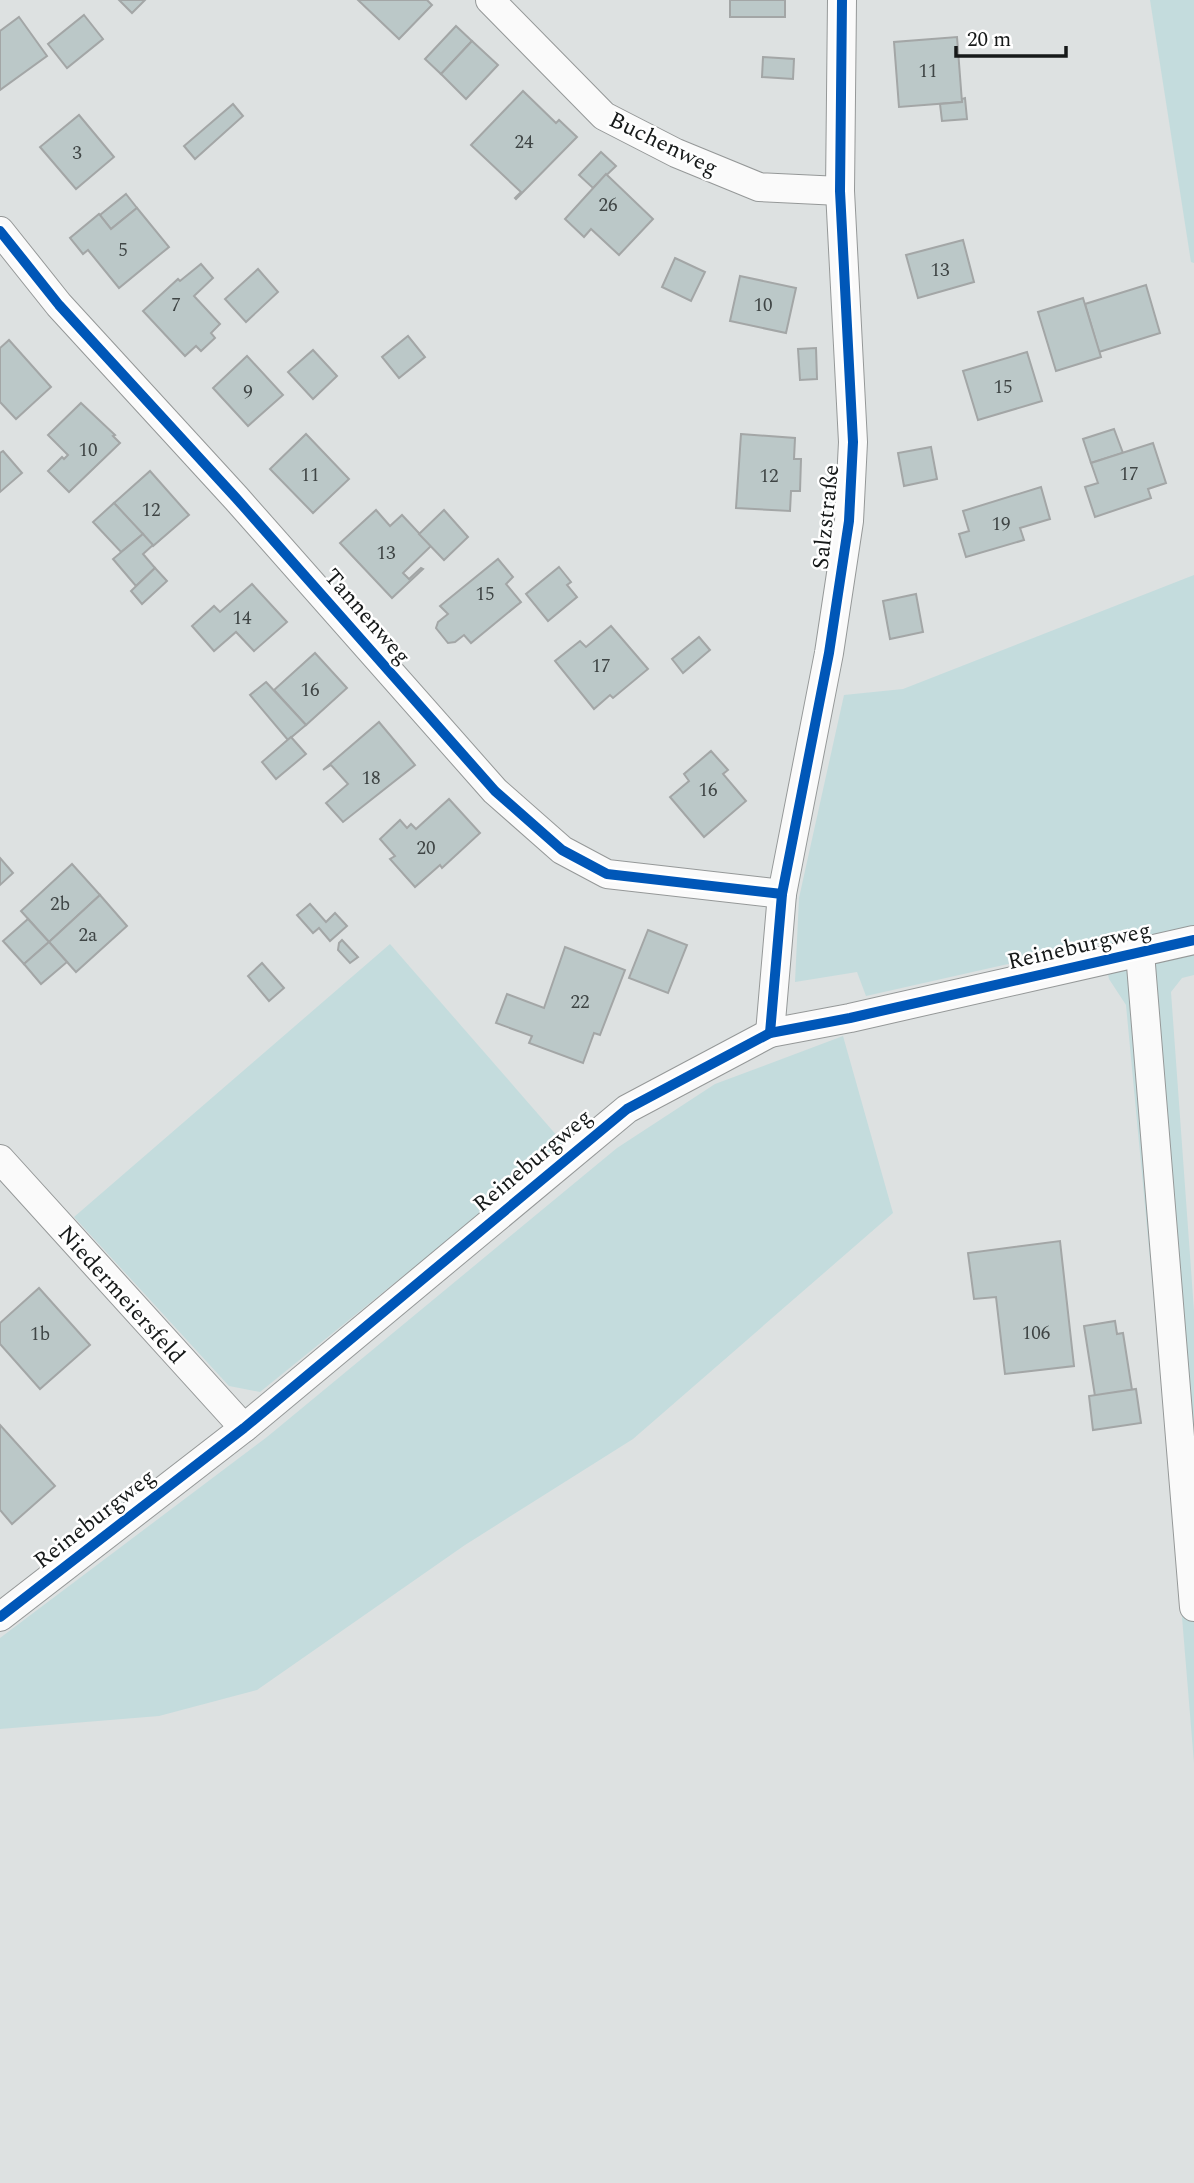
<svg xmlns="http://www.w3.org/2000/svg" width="1194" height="2183" font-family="Spectral,serif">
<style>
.green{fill:#c4dcdd}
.building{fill:#bbc8c8;stroke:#a3a6a6;stroke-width:2}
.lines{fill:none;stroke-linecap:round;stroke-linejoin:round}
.minor-casing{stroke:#959898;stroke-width:30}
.minor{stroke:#fafafa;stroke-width:28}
.cycleway-casing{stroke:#fff;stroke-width:15}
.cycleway{stroke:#0057b8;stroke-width:10}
.labels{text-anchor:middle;stroke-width:5;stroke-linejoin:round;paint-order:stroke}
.number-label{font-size:19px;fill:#3f4545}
.street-label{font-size:23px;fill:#161919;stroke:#fff}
</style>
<rect width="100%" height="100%" fill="#dde1e1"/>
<g class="green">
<path d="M1150,0H1194V263L1191,262Z"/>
<path d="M1194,575V975L1182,978L1171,992L1194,1311V1763L1170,1471L1126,1005L1109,979L1101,943L866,996L857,972L795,982L799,898L844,695L903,689Z"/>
<path d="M390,944L565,1145L260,1392L229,1386L74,1217Z"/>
<path d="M843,1036L893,1213L633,1439L465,1545L257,1690L159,1716L0,1729V1638L267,1437L617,1148L715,1084Z"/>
</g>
<g class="building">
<path d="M119,0H145L132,13Z"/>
<path d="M358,0H427L432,5L399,39Z"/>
<rect x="730" y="0" width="55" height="17"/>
<path d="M84,15L103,39L67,68L48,44Z"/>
<path d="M19,17L47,56L0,90V31Z"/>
<path d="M456,26L472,41L441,74L425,59Z"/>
<path d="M957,37L962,102L899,107L894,42Z"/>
<path d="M472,41L498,65L466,99L441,74Z"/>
<path d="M763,57L794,59L793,79L762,77Z"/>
<path d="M523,91L556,123L559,120L577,137L516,199L515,198L521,192L471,145Z"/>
<path d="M965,98L967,119L942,121L940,104L962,102V99Z"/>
<path d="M233,104L243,116L195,159L184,146Z"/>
<path d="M79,115L114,157L76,189L40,147Z"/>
<path d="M601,152L616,166L593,188L579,175Z"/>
<path d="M606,174L653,219L619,255L591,229L584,237L565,219Z"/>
<path d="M126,194L137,208L111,229L100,215Z"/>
<path d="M137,208L169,247L119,288L88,250L83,254L70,238L99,214L111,229Z"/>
<path d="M963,240L974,282L918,298L906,255Z"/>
<path d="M675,258L705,272L691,301L662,287Z"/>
<path d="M201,264L213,278L194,296L220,324L211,333L215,338L201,351L196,346L185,356L143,311L178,279L180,281Z"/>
<path d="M258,269L278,292L246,322L225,299Z"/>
<path d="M740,276L796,288L786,333L730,321Z"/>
<path d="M1146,285L1160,333L1099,352L1085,304Z"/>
<path d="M1083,298L1101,357L1056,371L1038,312Z"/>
<path d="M408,336L425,357L399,378L382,357Z"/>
<path d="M9,340L51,387L16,419L0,402V348Z"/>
<path d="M816,348L817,379L800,380L798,349Z"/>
<path d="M313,350L337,376L313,399L288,372Z"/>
<path d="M1027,352L1042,401L978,420L963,371Z"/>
<path d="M247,356L283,395L248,426L213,388Z"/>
<path d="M81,403L115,435L113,436L120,443L69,492L48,471L62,457L64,459L68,455L48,435Z"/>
<path d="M1114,429L1123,453L1091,463L1083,439Z"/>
<path d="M306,434L349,479L313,513L270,469Z"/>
<path d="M741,434L795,438L794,459H801L800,491H791L790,511L736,508Z"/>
<path d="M1153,443L1166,483L1148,489L1151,498L1095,517L1085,487L1098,483L1091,463Z"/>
<path d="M931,447L937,479L904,486L898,453Z"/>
<path d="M3,451L22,473L0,492V453Z"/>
<path d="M150,471L189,515L153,546L114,503Z"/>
<path d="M1041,487L1050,519L1020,528L1024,540L966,557L959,534L969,531L963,511Z"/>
<path d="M114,503L143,534L121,552L93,522Z"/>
<path d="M376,510L390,526L402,515L431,546L403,573L409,579L421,568L423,569L392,598L340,543Z"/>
<path d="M444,510L468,537L444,560L419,534Z"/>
<path d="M143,534L153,545L143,554L155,568L136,586L113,559Z"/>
<path d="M498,559L513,577L506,584L521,602L471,643L464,635L455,642L448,643L436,628L438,622L448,614L440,606Z"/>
<path d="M559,567L571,582L567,585L577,597L548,621L526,594Z"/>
<path d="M155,568L167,581L142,604L131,591Z"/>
<path d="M252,584L287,622L254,651L236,632L214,651L192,626L214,606L220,612Z"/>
<path d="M916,594L923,632L890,639L883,601Z"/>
<path d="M611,626L648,669L613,698L610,695L594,709L555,661L580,641L586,647Z"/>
<path d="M699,637L710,650L683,673L672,659Z"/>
<path d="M315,653L347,688L306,725L274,690Z"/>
<path d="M266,682L306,725L288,740L250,695Z"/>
<path d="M379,722L415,765L343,822L326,803L348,784L331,765L323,770Z"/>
<path d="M291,737L306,754L276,779L262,762Z"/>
<path d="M711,751L728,770L723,774L746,801L704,837L670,797L689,781L684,774Z"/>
<path d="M449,799L480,833L442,868L440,865L415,887L390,859L395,856L380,839L400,820L407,828L411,824L416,829Z"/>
<path d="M0,858L13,873L0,885Z"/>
<path d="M72,864L100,895L49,942L21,911Z"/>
<path d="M100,895L127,926L76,972L49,942Z"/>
<path d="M310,904L326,922L335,913L347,926L330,941L319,928L313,933L297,915Z"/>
<path d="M28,919L49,942L24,964L3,941Z"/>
<path d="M648,930L687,945L668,993L629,978Z"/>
<path d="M342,940L358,957L350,963L338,950L339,943Z"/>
<path d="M49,942L67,962L41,984L24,964Z"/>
<path d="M565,947L625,970L600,1035L594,1033L583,1063L529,1043L532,1036L496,1023L507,994L544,1008Z"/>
<path d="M262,963L284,988L269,1001L248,976Z"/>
<path d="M1060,1241L1074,1366L1005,1374L996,1297L974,1299L968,1253Z"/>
<path d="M39,1288L90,1345L40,1389L0,1344V1323Z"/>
<path d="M1115,1321L1117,1334L1123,1333L1132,1390L1095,1396L1084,1326Z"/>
<path d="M1136,1389L1141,1423L1093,1430L1089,1396Z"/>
<path d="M0,1425L55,1486L12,1524L0,1510Z"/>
</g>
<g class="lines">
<g class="minor-casing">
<g id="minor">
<path d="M490,0L604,116L676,153L759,187L840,191"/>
<path d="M0,231L59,305L236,498L495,791L562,850L607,874L782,894"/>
<path d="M1140,953L1194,1607"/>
<path d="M770,1033L782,894L829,653L849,521L853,442L840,191L842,0"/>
<path d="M0,1159L244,1428"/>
<path d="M0,1617L244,1428L627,1109L770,1033L850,1018L1194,940"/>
</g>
</g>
<use href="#minor" class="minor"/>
<g class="cycleway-casing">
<g id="cycleway">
<path d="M0,231L59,305L236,498L495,791L562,850L607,874L782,894"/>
<path d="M770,1033L782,894L829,653L849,521L853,442L840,191L842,0"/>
<path d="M0,1617L244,1428L627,1109L770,1033L850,1018L1194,940"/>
</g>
</g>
<use href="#cycleway" class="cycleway"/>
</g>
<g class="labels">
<g class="number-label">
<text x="928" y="77">11</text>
<text x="524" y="148">24</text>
<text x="77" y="159">3</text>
<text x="608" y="211">26</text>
<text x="123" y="256">5</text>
<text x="940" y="276">13</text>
<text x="176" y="311">7</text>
<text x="763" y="311">10</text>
<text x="1003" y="393">15</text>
<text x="248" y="398">9</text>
<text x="88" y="456">10</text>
<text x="1129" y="480">17</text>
<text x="310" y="481">11</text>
<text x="769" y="482">12</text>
<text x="151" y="516">12</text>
<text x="1001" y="530">19</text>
<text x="386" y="559">13</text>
<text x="485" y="600">15</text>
<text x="242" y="624">14</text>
<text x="601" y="672">17</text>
<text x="310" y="696">16</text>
<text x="371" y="784">18</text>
<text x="708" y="796">16</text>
<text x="426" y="854">20</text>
<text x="60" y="910">2b</text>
<text x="88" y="941">2a</text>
<text x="580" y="1008">22</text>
<text x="1036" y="1339">106</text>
<text x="40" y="1340">1b</text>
</g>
<g class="street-label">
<text transform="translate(664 143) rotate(26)" y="8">Buchenweg</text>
<text transform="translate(825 517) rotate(-84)" y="8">Salzstraße</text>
<text transform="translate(368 616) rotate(49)" y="8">Tannenweg</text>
<text transform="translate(1079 945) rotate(-13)" y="8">Reineburgweg</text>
<text transform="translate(532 1160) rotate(-40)" y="8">Reineburgweg</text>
<text transform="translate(122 1294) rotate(48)" y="8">Niedermeiersfeld</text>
<text transform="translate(94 1518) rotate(-38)" y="8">Reineburgweg</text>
</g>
</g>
<path d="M956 46v10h110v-10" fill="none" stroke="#161919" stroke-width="3.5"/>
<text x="967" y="46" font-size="21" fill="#161919" stroke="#ffffff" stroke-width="5" paint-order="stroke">20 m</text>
</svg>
